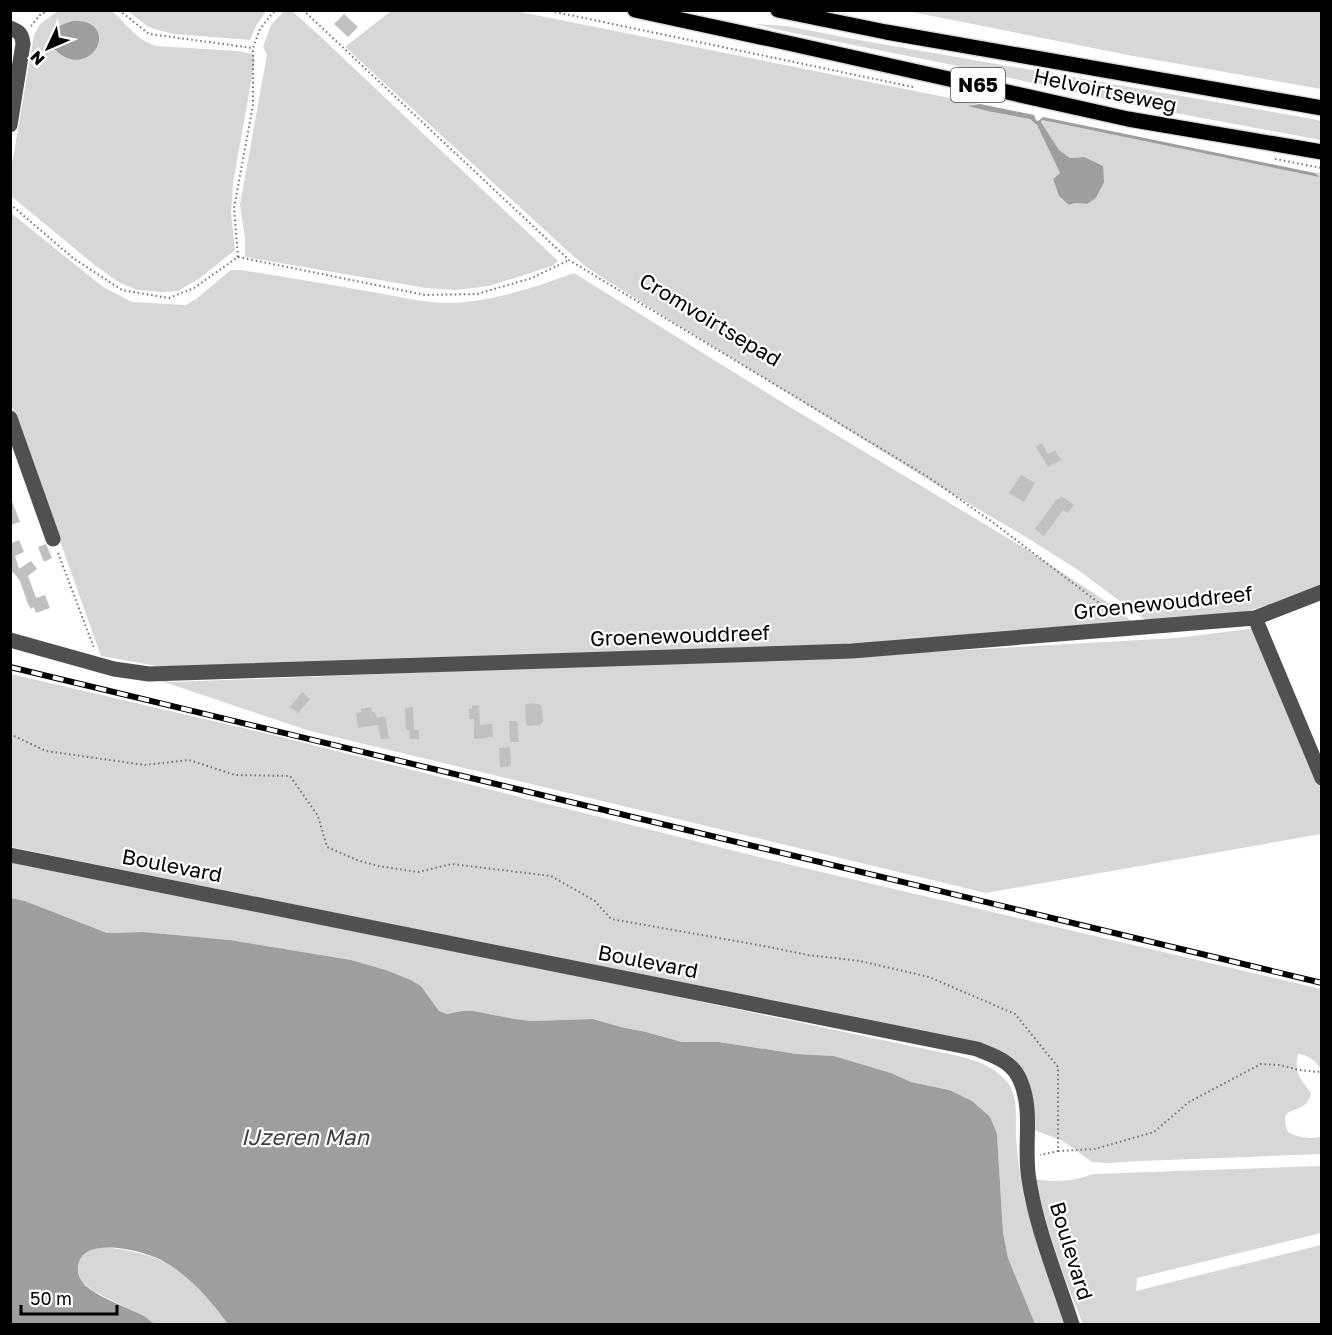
<svg xmlns="http://www.w3.org/2000/svg" width="1332" height="1335" font-family="'Golos Text',sans-serif">
<style>
.green{fill:#d7d7d7}
.water{fill:#9e9e9e}
.building{fill:#c0c0c0}
.lines{fill:none;stroke-linecap:round;stroke-linejoin:round}
.major-casing{stroke:#dbdbdb;stroke-width:18}
.path{stroke:#727272;stroke-width:2;stroke-dasharray:1.5 3;stroke-linecap:butt}
.minor{stroke:#505050;stroke-width:15}
.major{stroke:#000;stroke-width:15}
.rail-casing{stroke:#000;stroke-width:6}
.rail{stroke:#fff;stroke-width:4;stroke-dasharray:11;stroke-linecap:butt}
.labels{text-anchor:middle;stroke-width:4.5;stroke-linejoin:round;paint-order:stroke}
.shield{fill:#fff;stroke:#4c4c4c;stroke-width:1.5}
.shield-label{font-size:20px;font-weight:bold;fill:#000}
.street-label{font-size:21px;fill:#000;stroke:#fff}
.water-label{font-size:22px;font-style:italic;fill:#3f3f3f;stroke:#fff}
</style>
<rect width="100%" height="100%" fill="#fff"/>
<g class="green">
<path d="M58,11H112C127,24 135,39 156,46L237,51L253,54L255,60L233,183L231,213L235,250L200,278L178,291L161,292L138,290L120,283L97,267L11,196V170L34,35L40,24Z"/>
<path d="M128,11H266L256,26L250,40L175,34L157,30L147,26Z"/>
<path d="M284,11H292L322,38L558,261L552,266L489,286L456,290L426,288L245,257V239L240,205L267,54L263,47L271,25Z"/>
<path d="M391,11H515L980,104L970,105L992,112L1030,119L1037,125L1060,173L1053,179L1059,195L1069,205L1075,203L1087,204L1084,157L1070,158L1059,150L1041,122L1042,120L1317,176L1315,173H1321V586L1277,602L1225,618L1156,628L1078,570L1029,539L932,482L676,324L589,269L572,255L345,47Z"/>
<path d="M907,11H1321V89L1128,55Z"/>
<path d="M754,24L787,26L853,39L1308,118L1321,121V140L1127,104L943,63L784,31Z"/>
<path d="M11,213L103,287L132,302L186,305L196,299L231,270H241C285,277 328,284 372,292C396,296 421,302 445,303C488,303 533,288 574,273L785,404L1026,549L1101,598L1123,614L1138,627L934,642L218,668L157,666L101,656L11,403Z"/>
<path d="M1258,628L1321,781V834L986,893L310,731L155,679L172,682L252,679L928,652L1176,638Z"/>
<path d="M11,674L273,735L783,863L1321,989V1069C1316,1061 1307,1054 1298,1054C1294,1074 1300,1078 1311,1093C1307,1118 1275,1101 1288,1132C1300,1138 1308,1139 1321,1137V1154L1140,1161L1107,1163L1092,1162L1063,1141L1034,1130L1030,1090L1020,1065L1000,1052L413,929L11,847Z"/>
<path d="M10,862L588,978L930,1050C957,1056 989,1059 1008,1083C1019,1098 1015,1119 1016,1136C1017,1152 1019,1170 1022,1186C1025,1207 1033,1227 1040,1247C1049,1273 1058,1299 1067,1324H1035L1008,1258L1003,1232L997,1134L949,1090L911,1082L891,1073L834,1056L797,1054L719,1042H682L646,1032L621,1027L593,1019L531,1021L515,1019L473,1011H462L447,1014L439,1011L421,986L411,980L386,970L351,960L230,940L143,932L107,933L25,901L11,898Z"/>
<path d="M1321,1166V1233L1137,1278L1136,1291L1321,1245V1324H1083C1063,1277 1047,1229 1035,1179C1056,1183 1074,1181 1094,1174Z"/>
<path d="M105,1247C124,1250 143,1252 160,1260C187,1271 211,1302 228,1324H155L145,1317L93,1291L81,1281L78,1270L79,1260L84,1253L90,1249Z"/>
</g>
<g class="water">
<path d="M73,21C79,21 87,21 92,25C112,40 86,73 60,54C54,49 51,45 48,39C54,28 62,24 73,21Z"/>
<path d="M980,104L1034,115L1036,120L1038,121L1043,117L1315,173L1319,177L1042,120L1041,122L1059,150L1070,158L1084,157L1103,166L1104,182L1096,198L1087,204L1075,203L1069,205L1059,196L1053,179L1060,173L1037,125L1030,119L992,112L968,106Z"/>
<path d="M11,898L25,901L107,933L143,932L230,940L351,960L386,970L411,980L421,986L439,1011L447,1014L462,1011H473L515,1019L531,1021L593,1019L621,1027L646,1032L682,1042H719L797,1054L834,1056L891,1073L911,1082L949,1090L972,1101L990,1117L997,1134L1003,1232L1008,1258L1035,1324H228C210,1300 190,1276 163,1261C146,1251 86,1236 79,1262C77,1267 78,1275 81,1280C88,1294 129,1308 144,1316C148,1319 152,1322 155,1324H11Z"/>
</g>
<g class="building">
<path d="M344,14L358,27L348,37L334,24Z"/>
<path d="M1042,443L1048,454L1055,450L1061,460L1048,467L1036,447Z"/>
<path d="M1021,475L1035,483L1024,502L1009,493Z"/>
<path d="M10,496L20,522L10,525Z"/>
<path d="M1061,496L1074,505L1068,513L1063,510L1044,536L1035,529L1057,499L1058,500Z"/>
<path d="M19,540L24,552L15,556L19,569L31,561L37,569L28,576L36,598L45,595L50,608L36,613L34,607L31,609L28,604L20,581L14,573H13L10,565V544Z"/>
<path d="M46,544L52,558L44,562L38,547Z"/>
<path d="M302,692L310,699L298,713L290,707Z"/>
<path d="M535,703V704H539L542,707L543,722L540,725L528,726L526,724L525,704Z"/>
<path d="M479,705L480,725L492,724L493,737L474,739V719H469V709H472V706Z"/>
<path d="M371,707L372,712H375L377,718L385,716L389,738L381,739L378,725L358,728L356,713L361,712V709Z"/>
<path d="M413,707L414,730H419V739H410L409,730H406L405,708Z"/>
<path d="M509,721H517L519,742H510Z"/>
<path d="M510,747L511,766L500,767L499,748Z"/>
</g>
<g class="lines">
<g class="major-casing">
<g id="major">
<path d="M635,10L770,39L1128,119L1322,152"/>
<path d="M778,10L886,32L1322,108"/>
</g>
</g>
<g class="path">
<path d="M119,10L149,34L253,48"/>
<path d="M303,10L569,260L928,477L991,521L1115,615"/>
<path d="M546,10L913,87"/>
<path d="M31,26L40,15L49,10"/>
<path d="M1275,159L1322,168"/>
<path d="M10,204L73,258L122,290L169,298L194,288L238,257L425,295L477,294L532,278L569,260"/>
<path d="M238,257L234,208L253,105V48L260,29L271,15L276,10"/>
<path d="M58,553L94,648"/>
<path d="M10,734L46,751L145,765L189,760L235,775L290,776L318,816L327,847L357,860L378,866L418,872L452,864L551,876L595,901L611,919L764,946L808,955L860,961L929,977L1015,1014L1058,1067V1151L1040,1155"/>
<path d="M1058,1151L1095,1149L1154,1132L1189,1102L1261,1064L1279,1065L1299,1070L1317,1072L1322,1071"/>
</g>
<g class="minor">
<path d="M10,28C20,32 22,34 23,44L10,125"/>
<path d="M10,418L53,539"/>
<path d="M1255,618L1322,778"/>
<path d="M10,640L114,669L149,674L852,651L1255,618L1322,592"/>
<path d="M10,855L977,1049C994,1056 1012,1061 1020,1080C1034,1111 1023,1147 1029,1180C1036,1227 1057,1278 1072,1324"/>
</g>
<use href="#major" class="major"/>
<g class="rail-casing">
<path id="rail" d="M10,667L1322,983"/>
</g>
<use href="#rail" class="rail"/>
</g>
<g class="labels">
<rect class="shield" x="951" y="68" width="54" height="34" rx="4.5"/>
<g class="shield-label">
<text x="978" y="92">N65</text>
</g>
<g class="street-label">
<text transform="translate(1105 91) rotate(12)" y="7">Helvoirtseweg</text>
<text transform="translate(710 320) rotate(31)" y="7">Cromvoirtsepad</text>
<text transform="translate(1163 603) rotate(-6)" y="7">Groenewouddreef</text>
<text transform="translate(680 636) rotate(-2)" y="7">Groenewouddreef</text>
<text transform="translate(172 866) rotate(11)" y="7">Boulevard</text>
<text transform="translate(648 962) rotate(11)" y="7">Boulevard</text>
<text transform="translate(1071 1251) rotate(73)" y="7">Boulevard</text>
</g>
<g class="water-label">
<text x="305" y="1145">IJzeren Man</text>
</g>
</g>
<rect width="1332" height="1335" fill="none" stroke="#000000" stroke-width="24"/>
<g transform="translate(48 48) rotate(226)" stroke="#ffffff" stroke-width="4.5" paint-order="stroke">
<path d="M0-4.5L10 22L0 15L-10 22Z" fill="#000000"/>
<text y="-9" font-size="16" font-weight="bold" text-anchor="middle" fill="#000000">N</text>
</g>
<path d="M21 1305v9h96v-9" fill="none" stroke="#000000" stroke-width="3"/>
<text x="30" y="1305" font-size="18" fill="#000000" stroke="#ffffff" stroke-width="4.5" paint-order="stroke">50 m</text>
</svg>
